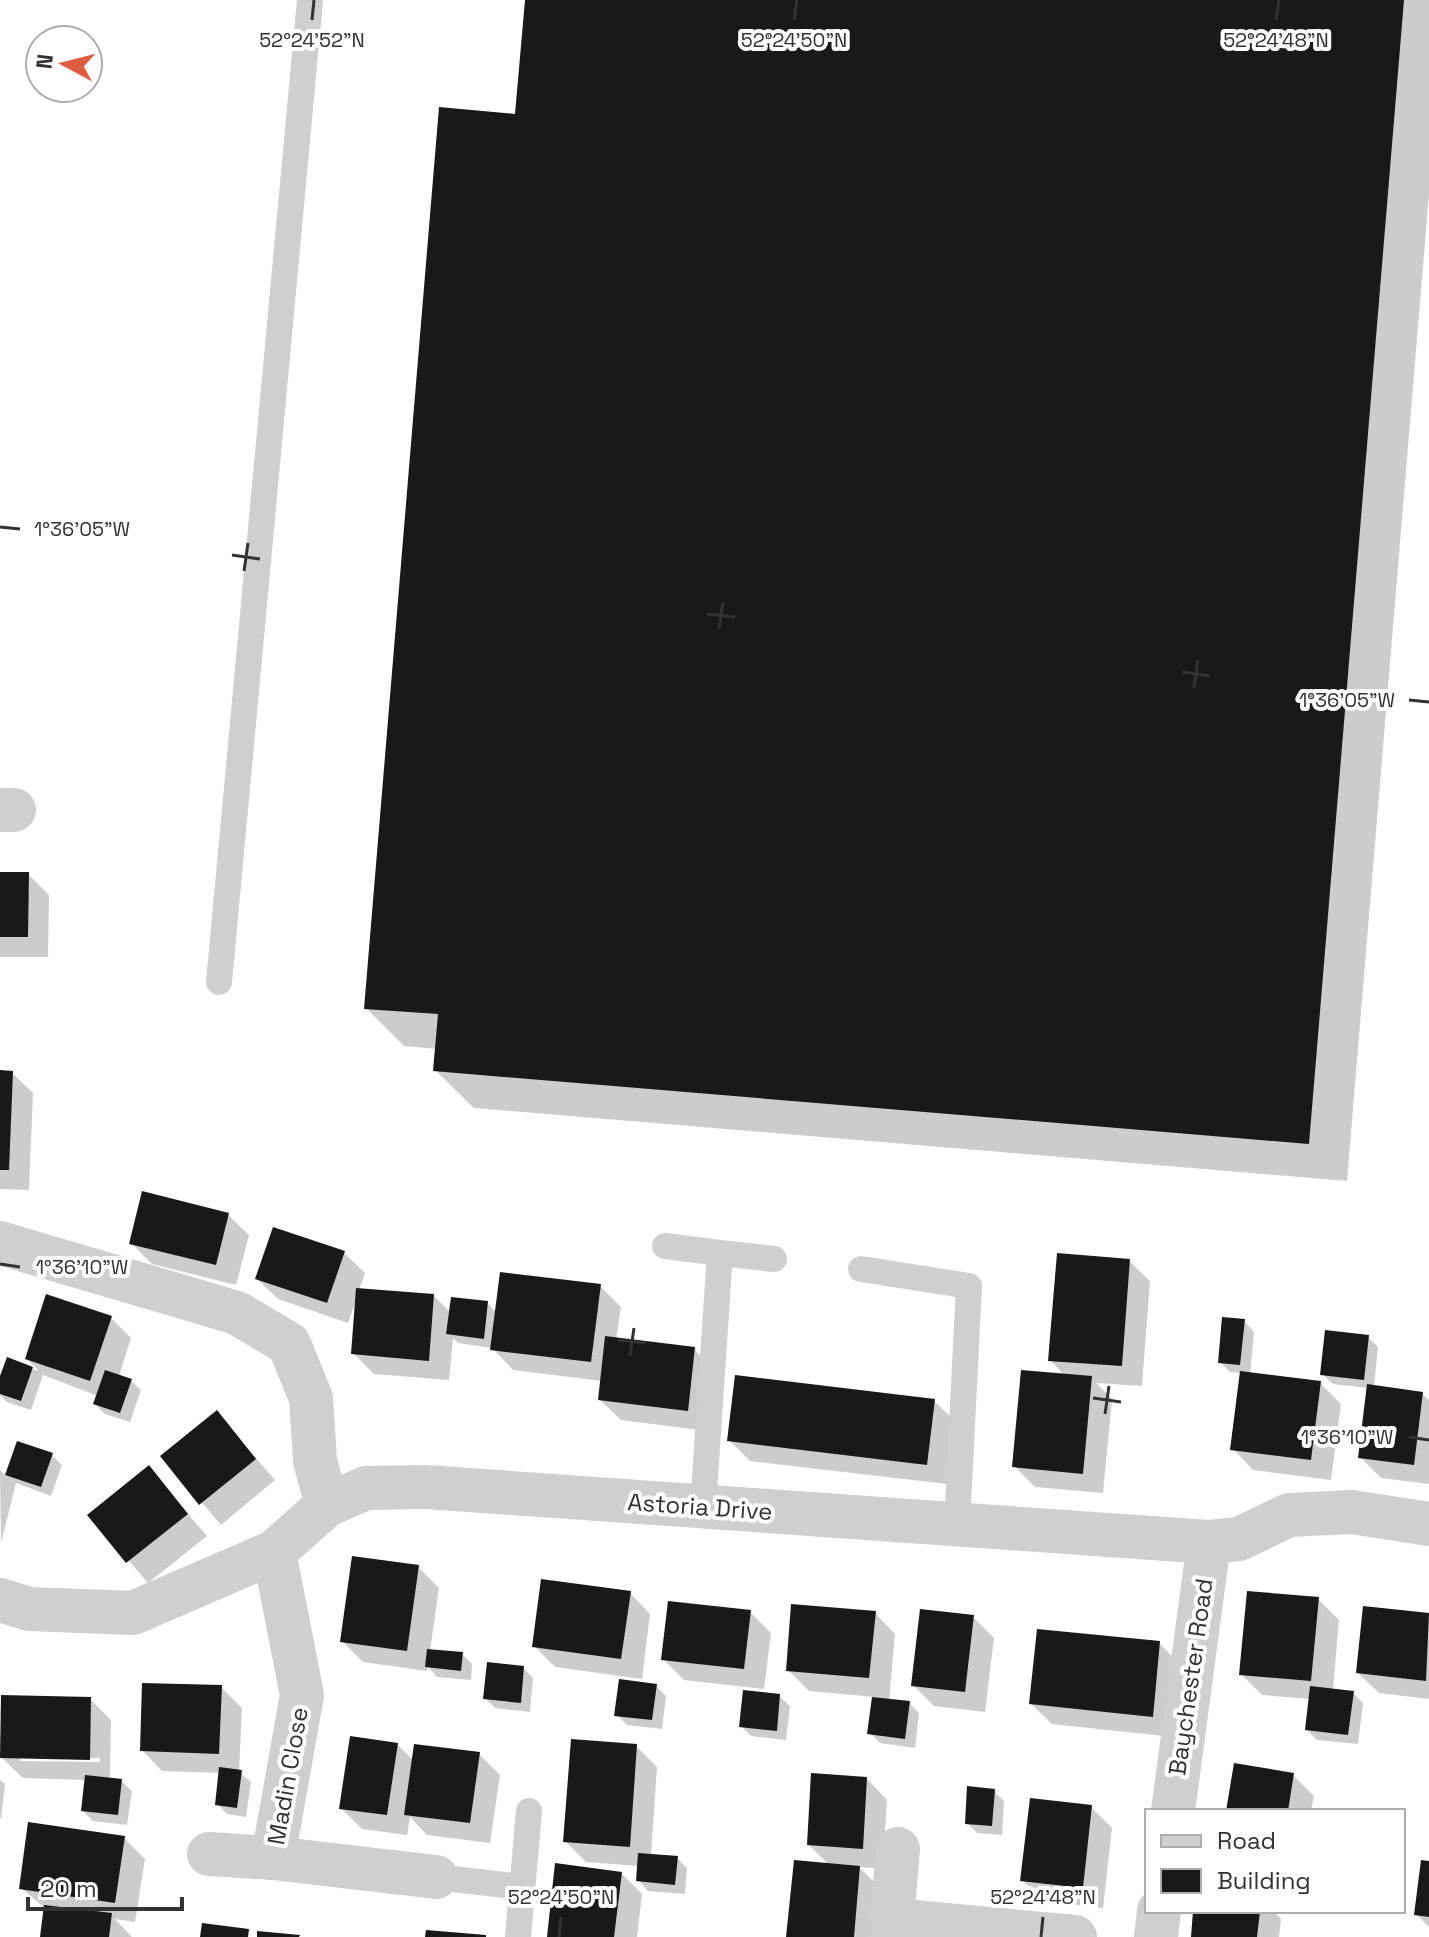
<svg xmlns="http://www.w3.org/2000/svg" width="1429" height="1937" font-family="'Space Grotesk',sans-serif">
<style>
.shadow{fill:#0003;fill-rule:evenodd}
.building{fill:#191919}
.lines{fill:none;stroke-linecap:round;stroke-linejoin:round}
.service{stroke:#cfcfcf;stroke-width:26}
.minor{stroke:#cfcfcf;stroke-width:44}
.ticks{fill:none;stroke:#323232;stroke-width:3}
.labels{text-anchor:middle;stroke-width:8;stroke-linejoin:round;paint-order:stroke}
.street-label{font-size:24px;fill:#323232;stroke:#fff}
.ticks-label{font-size:20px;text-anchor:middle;fill:#323232;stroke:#fff;stroke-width:8;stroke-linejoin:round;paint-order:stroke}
</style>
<rect width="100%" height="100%" fill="#fff"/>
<g class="shadow">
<path d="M527,0H1429V194L1347,1181L474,1108L435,1070L437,1049L404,1046L366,1008L517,116Z"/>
<path d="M0,874H28L49,895L48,957H0Z"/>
<path d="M0,1072L12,1073L33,1093L29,1190L0,1189Z"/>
<path d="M228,1215L249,1235L236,1285L152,1264L131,1243Z"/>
<path d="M344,1253L365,1273L359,1290L434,1296L451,1313L487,1303L497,1313L600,1286L621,1307L616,1340L694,1349L714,1370L708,1431L621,1420L600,1400L602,1381L513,1370L492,1348L458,1343L453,1338L449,1380L374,1374L353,1353L356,1301L348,1323L278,1299L257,1279Z"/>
<path d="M1129,1261L1150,1281L1142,1386L1096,1383L1112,1399L1103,1493L1035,1487L1014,1466L1065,1376L1050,1360Z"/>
<path d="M110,1317L131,1338L119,1376L130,1380L141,1390L130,1422L105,1414L95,1404L98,1396L43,1375L31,1410L7,1402L0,1395L8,1360L39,1371L27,1359Z"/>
<path d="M1244,1321L1254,1332L1250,1374L1320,1383L1341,1404L1331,1480L1253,1470L1233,1449L1242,1373L1230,1372L1220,1362Z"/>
<path d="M1368,1337L1378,1347L1374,1387L1422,1394L1429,1400V1484L1381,1478L1360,1457L1369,1388L1333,1384L1322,1374Z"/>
<path d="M934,1401L955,1421L947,1484L750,1461L729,1440Z"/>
<path d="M217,1413L275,1480L221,1525L163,1457Z"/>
<path d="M18,1444L52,1455L62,1465L51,1496L16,1483L1,1543L0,1470L7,1477Z"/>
<path d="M149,1468L207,1536L148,1583L90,1515Z"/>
<path d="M418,1567L439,1588L430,1651L462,1654L472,1664L471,1680L437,1677L428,1667L427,1671L363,1662L342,1641Z"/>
<path d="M630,1593L650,1614L642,1679L555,1667L534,1646Z"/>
<path d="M1318,1599L1339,1620L1333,1690L1353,1693L1363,1703L1358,1744L1317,1740L1307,1730L1310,1699L1262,1695L1241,1674Z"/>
<path d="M1365,1609L1429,1615V1699L1379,1693L1358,1673Z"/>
<path d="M750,1612L771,1633L764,1689L684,1680L663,1659Z"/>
<path d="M875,1613L895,1634L889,1701L909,1703L919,1713L915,1748L880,1743L870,1733L874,1697L809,1691L788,1670Z"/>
<path d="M973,1617L994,1638L985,1712L934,1706L913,1685Z"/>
<path d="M1159,1643L1180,1664L1173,1737L1052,1724L1031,1704Z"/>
<path d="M523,1668L533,1678L530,1712L495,1708L485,1698Z"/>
<path d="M656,1686L666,1696L662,1729L627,1725L617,1715Z"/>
<path d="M221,1687L242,1708L239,1772L251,1782L246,1817L227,1814L217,1804L221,1773L162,1771L142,1750Z"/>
<path d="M779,1696L790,1706L786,1740L751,1736L741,1726Z"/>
<path d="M90,1699L111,1720L110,1779L121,1781L132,1791L127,1825L93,1821L83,1811L86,1780L23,1778L2,1758ZM20,1757L100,1758V1762L20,1761Z"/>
<path d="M397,1744L414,1761L479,1754L500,1775L490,1843L427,1835L410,1817L407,1835L362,1829L341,1808Z"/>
<path d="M636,1746L657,1767L651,1856L677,1858L687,1868L685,1894L648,1891L638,1880L639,1866L586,1862L565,1841Z"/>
<path d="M1293,1775L1314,1796L1311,1811H1228Z"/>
<path d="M867,1779L887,1800L883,1869L859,1867L880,1888L875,1937H788L829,1865L809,1845Z"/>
<path d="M0,1780L5,1784L1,1818H0Z"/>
<path d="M994,1791L1004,1801L1002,1835L977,1833L967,1823Z"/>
<path d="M1091,1807L1112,1828L1103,1908L1043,1901L1022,1880Z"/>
<path d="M124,1838L145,1859L135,1922L115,1919L132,1937H42L46,1909L21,1888Z"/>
<path d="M1429,1863V1927L1416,1914Z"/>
<path d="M621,1873L642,1894L637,1937H548Z"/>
<path d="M1195,1911H1273L1281,1919L1279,1937H1193Z"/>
</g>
<g class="building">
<path d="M525,0H1404L1309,1144L433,1071L438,1014L364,1009L439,107L515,114Z"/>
<path d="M0,872H29L28,937H0Z"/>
<path d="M0,1070L13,1071L9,1170H0Z"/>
<path d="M142,1191L229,1213L216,1265L129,1244Z"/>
<path d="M273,1227L345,1251L327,1303L255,1279Z"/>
<path d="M1057,1253L1130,1259L1122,1366L1048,1361Z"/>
<path d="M500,1272L601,1284L591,1362L490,1350Z"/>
<path d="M356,1288L434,1294L429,1361L351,1354Z"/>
<path d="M46,1294L112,1316L90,1381L25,1359Z"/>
<path d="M451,1297L488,1301L484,1339L446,1334Z"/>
<path d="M1222,1317L1245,1319L1240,1365L1218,1363Z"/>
<path d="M1325,1330L1369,1335L1364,1380L1320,1375Z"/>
<path d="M605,1336L695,1347L688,1411L598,1400Z"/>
<path d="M7,1357L33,1367L21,1401L0,1394V1376Z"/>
<path d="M105,1370L132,1379L120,1413L93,1404Z"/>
<path d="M1021,1370L1092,1376L1083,1474L1012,1467Z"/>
<path d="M1240,1371L1321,1381L1311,1460L1230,1450Z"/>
<path d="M735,1375L935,1399L927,1465L727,1441Z"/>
<path d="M1367,1384L1423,1392L1414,1465L1358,1458Z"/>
<path d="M217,1410L256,1459L199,1505L160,1456Z"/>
<path d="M17,1441L53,1453L41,1487L5,1475Z"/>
<path d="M149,1465L188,1514L126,1563L87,1515Z"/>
<path d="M352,1556L419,1565L407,1651L340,1642Z"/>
<path d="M541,1579L631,1591L621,1659L532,1647Z"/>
<path d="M1247,1591L1319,1597L1311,1681L1239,1675Z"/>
<path d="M668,1601L751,1610L744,1669L661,1660Z"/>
<path d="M791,1604L876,1611L869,1678L786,1671Z"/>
<path d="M1363,1606L1429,1613L1426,1681L1356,1673Z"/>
<path d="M920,1609L974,1615L965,1692L911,1686Z"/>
<path d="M1037,1629L1160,1641L1153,1717L1029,1704Z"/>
<path d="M427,1649L463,1652L461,1671L425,1667Z"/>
<path d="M487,1662L524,1666L521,1703L483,1699Z"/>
<path d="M619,1679L657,1684L652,1720L614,1716Z"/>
<path d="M142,1683L222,1685L219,1754L140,1751Z"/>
<path d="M1310,1686L1354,1691L1348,1735L1305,1730Z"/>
<path d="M743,1690L780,1694L777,1731L739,1727Z"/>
<path d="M1,1695L91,1697L90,1760L0,1758Z"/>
<path d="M872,1697L910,1701L905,1739L867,1734Z"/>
<path d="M350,1736L398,1743L387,1815L339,1809Z"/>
<path d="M571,1739L637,1744L630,1847L563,1842Z"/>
<path d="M414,1744L480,1752L470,1823L404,1815Z"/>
<path d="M1234,1763L1294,1773L1288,1811H1226Z"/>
<path d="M219,1767L242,1770L237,1808L215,1805Z"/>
<path d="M811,1773L867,1777L863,1849L807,1845Z"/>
<path d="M85,1775L122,1779L118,1815L81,1811Z"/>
<path d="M967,1786L995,1789L992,1826L965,1824Z"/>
<path d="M1030,1798L1092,1805L1083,1888L1020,1881Z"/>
<path d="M28,1822L125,1836L115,1903L19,1889Z"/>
<path d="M638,1853L678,1856L675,1885L636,1881Z"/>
<path d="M794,1860L860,1866L854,1937H786Z"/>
<path d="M1421,1860L1429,1861V1917L1414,1915Z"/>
<path d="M555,1863L622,1872L614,1937H547Z"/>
<path d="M44,1905L112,1913L109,1937H40Z"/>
<path d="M1193,1911H1260L1257,1937H1191Z"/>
<path d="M202,1923L249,1929L248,1937H200Z"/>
<path d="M426,1930L486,1935V1937H425Z"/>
<path d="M257,1931L300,1935L299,1937H257Z"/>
</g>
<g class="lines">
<g class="service">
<path d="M219,982L310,0"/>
<path d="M665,1246L720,1253L703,1507"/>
<path d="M720,1253L774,1259"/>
<path d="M861,1269L969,1286L957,1525"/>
<path d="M436,1877L522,1887"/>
<path d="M518,1937L529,1811"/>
</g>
<g class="minor">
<path d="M0,810H14"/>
<path d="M0,1243L237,1313L289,1344L311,1398L315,1461L327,1505"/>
<path d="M274,1552L302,1695L273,1858L436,1877"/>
<path d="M0,1600L29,1609L133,1613L274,1552L327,1505L366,1488L426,1487L1209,1542L1239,1539L1289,1515L1352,1512L1429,1524"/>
<path d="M1173,1811L1209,1542"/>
<path d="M209,1854L273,1858"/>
<path d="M892,1920L898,1849"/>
<path d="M891,1937L892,1920L1075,1937"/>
<path d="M1156,1937L1159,1911"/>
</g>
</g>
<path class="ticks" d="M312,20L314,0M794,20L797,0M1276,20L1279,0M0,527L20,529M232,555L260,559M244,571L248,543M707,614L735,617M719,629L723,602M1182,672L1210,676M1194,688L1198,660M1409,700L1429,702M0,1264L20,1267M618,1340L646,1343M630,1356L634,1328M1093,1398L1121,1402M1105,1414L1109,1386M1409,1437L1429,1440M559,1937L561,1917M1041,1937L1043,1917"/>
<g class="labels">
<g class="street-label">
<text transform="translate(700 1507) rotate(4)" y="8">Astoria Drive</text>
<text transform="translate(1191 1677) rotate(-82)" y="8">Baychester Road</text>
<text transform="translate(288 1776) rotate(-80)" y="8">Madin Close</text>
</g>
</g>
<g class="ticks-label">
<text x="312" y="47">52°24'52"N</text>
<text x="794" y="47">52°24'50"N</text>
<text x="1276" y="47">52°24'48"N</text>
<text x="82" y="536">1°36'05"W</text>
<text x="1347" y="707">1°36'05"W</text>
<text x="82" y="1274">1°36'10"W</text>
<text x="1347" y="1444">1°36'10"W</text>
<text x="561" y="1904">52°24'50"N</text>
<text x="1043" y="1904">52°24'48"N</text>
</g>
<rect x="1145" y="1809" width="260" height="104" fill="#ffffff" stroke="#adadad" stroke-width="2"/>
<rect x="1161" y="1835" width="40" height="12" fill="#cfcfcf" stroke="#adadad" stroke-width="2"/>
<text x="1217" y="1849" font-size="24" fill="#323232">Road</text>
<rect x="1161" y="1869" width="40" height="24" fill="#191919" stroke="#adadad" stroke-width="2"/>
<text x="1217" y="1889" font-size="24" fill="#323232">Building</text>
<g transform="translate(64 64) rotate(277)"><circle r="38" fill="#ffffff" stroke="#adadad" stroke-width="2"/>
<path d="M0-6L14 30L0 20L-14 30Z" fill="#dc5d41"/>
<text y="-12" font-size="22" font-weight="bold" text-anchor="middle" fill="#323232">N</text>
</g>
<path d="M28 1897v12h154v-12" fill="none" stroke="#323232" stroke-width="4"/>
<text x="40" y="1897" font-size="24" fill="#323232" stroke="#ffffff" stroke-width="6" paint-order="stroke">20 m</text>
</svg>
